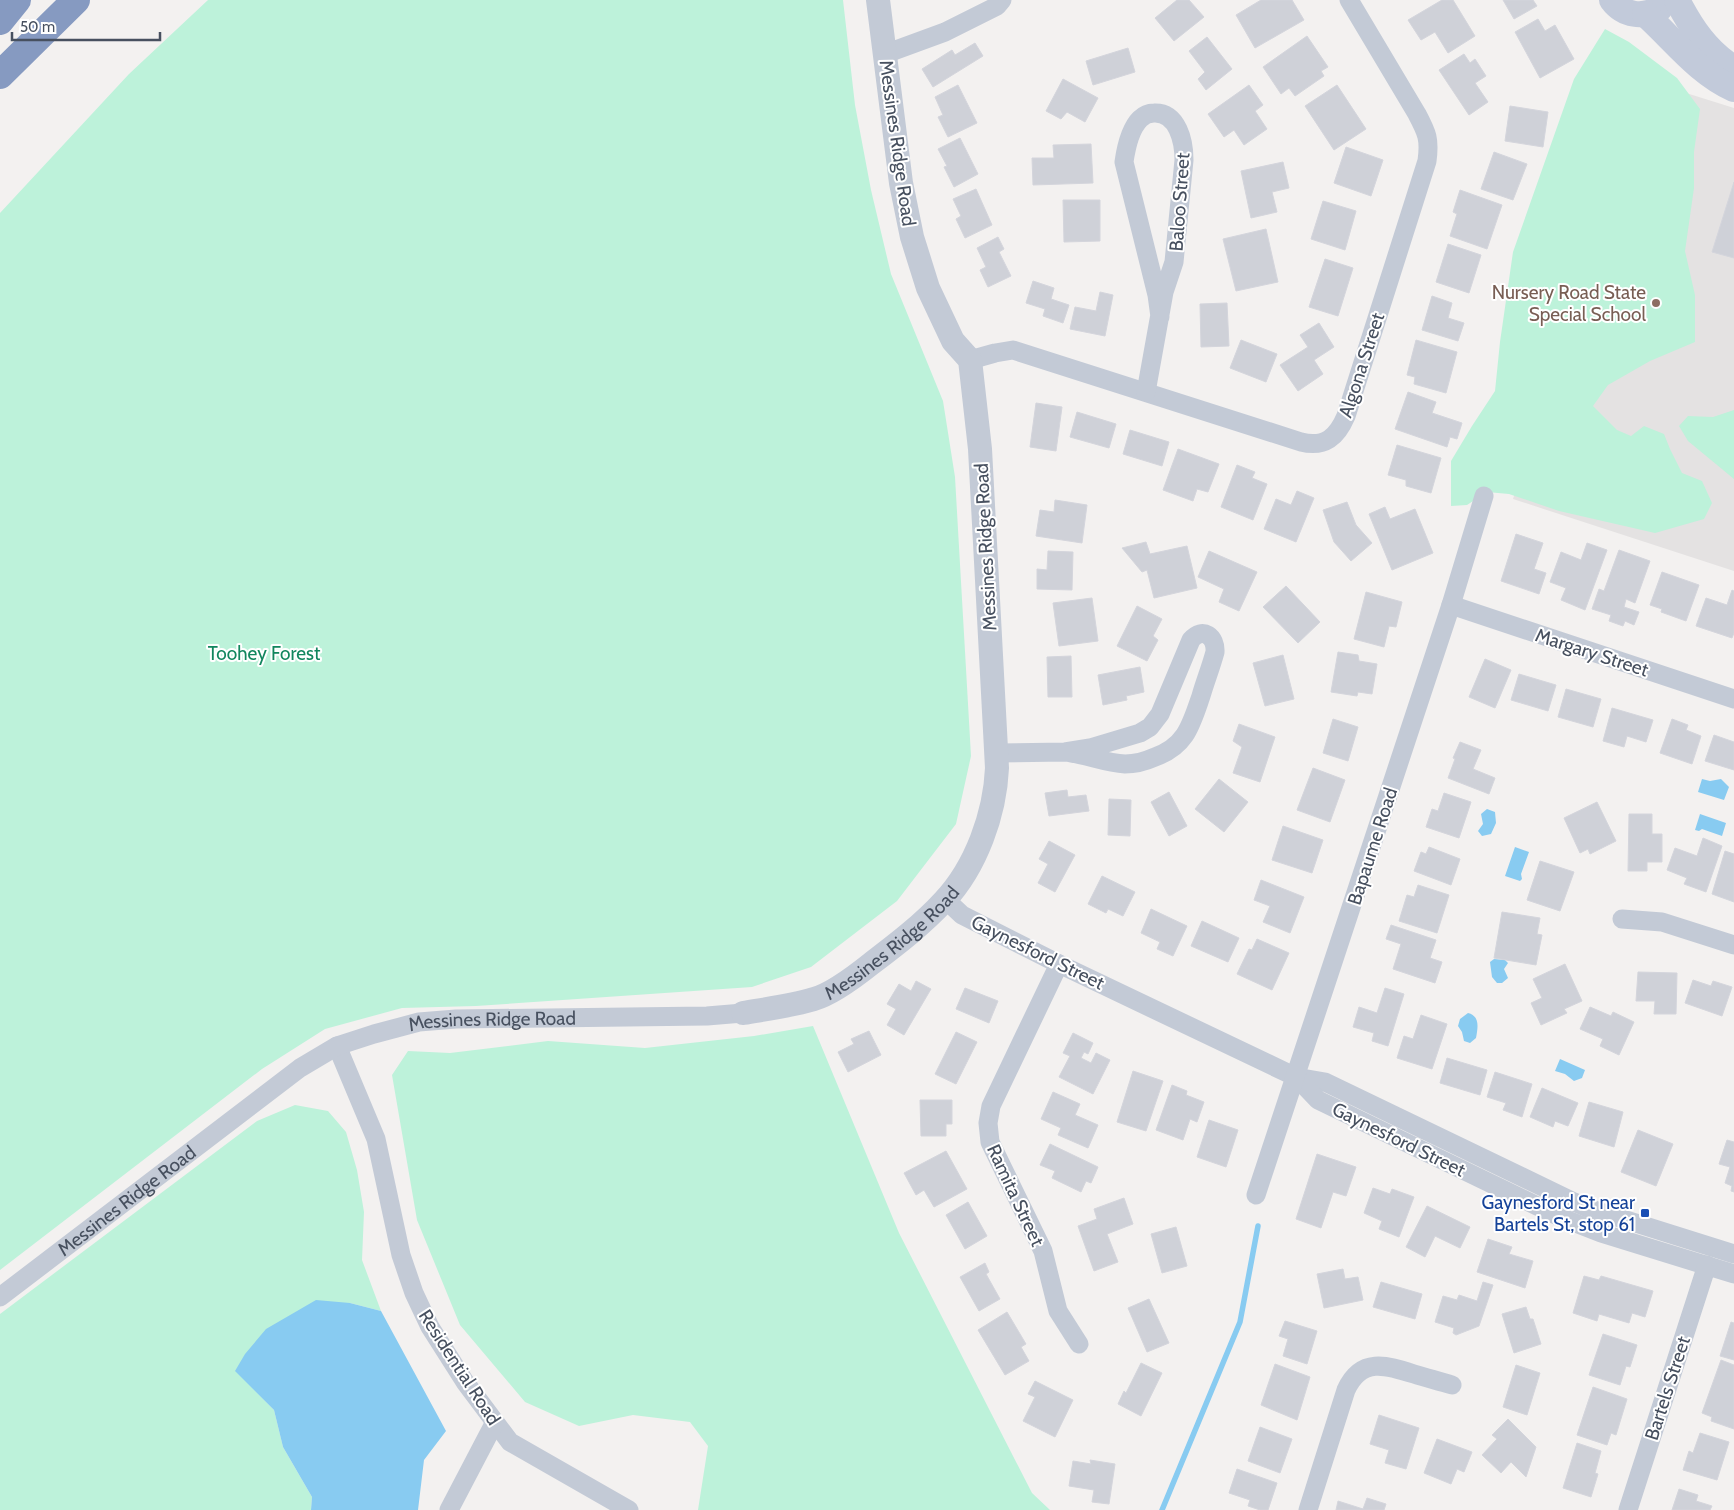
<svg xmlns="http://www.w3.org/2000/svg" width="1734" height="1510" font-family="Cabin,sans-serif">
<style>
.education{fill:#e4e2e2}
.green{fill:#bdf2da}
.water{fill:#88cbf1}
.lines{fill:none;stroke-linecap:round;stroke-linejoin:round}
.stream{stroke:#88cbf1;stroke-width:5.5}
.building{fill:#cfd1d8;stroke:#d4d5dc}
.minor{stroke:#c3cad6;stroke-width:19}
.tertiary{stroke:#c3cad6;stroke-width:24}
.secondary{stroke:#c2cada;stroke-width:26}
.motorway{stroke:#869ac1;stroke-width:28}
.education-dot{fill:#8d6e63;stroke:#fff;stroke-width:2}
.transit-dot{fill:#1a4fb4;stroke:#fff;stroke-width:2}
.labels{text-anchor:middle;stroke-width:4;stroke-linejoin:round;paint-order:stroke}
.street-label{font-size:19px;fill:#47505f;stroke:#fff}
.education-label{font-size:19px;fill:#785e54;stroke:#fff;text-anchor:end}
.park-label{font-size:19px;fill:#12865e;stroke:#fff}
.transit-label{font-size:19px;fill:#164399;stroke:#fff;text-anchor:end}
</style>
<rect width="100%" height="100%" fill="#f3f1f0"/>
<path class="education" d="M1651,82L1734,108V571L1513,499Z"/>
<g class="green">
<path d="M208,0H843L855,105L871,190L891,274L943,401L955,477L971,756L956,824L897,901L811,967L752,987L476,1006L402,1008L325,1029L262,1069L0,1270V213L129,74Z"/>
<path d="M1605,29L1629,42L1677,78L1700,109L1694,152V188L1685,251L1695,295V342L1650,361L1608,385L1593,406L1617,430L1631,436L1644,426L1664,434L1670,449L1682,473L1702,481L1712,503L1704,519L1655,533L1559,511L1509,494L1487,492L1467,505L1451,506V461L1472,426L1495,391L1500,342L1513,252L1574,79Z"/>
<path d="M1734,410V479L1688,441L1679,426L1688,416L1713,417Z"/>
<path d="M813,1026L899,1233L1032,1493L1050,1510H698L708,1446L690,1422L633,1415L579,1426L525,1402L460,1325L417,1220L392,1075L408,1051L450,1053L548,1041L645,1048L754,1036Z"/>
<path d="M295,1105L328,1111L346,1132L357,1170L364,1212L362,1260L381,1311L350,1303L236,1371L274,1410L283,1447L312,1497L311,1510H0V1314L257,1121Z"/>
</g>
<g class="water">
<path d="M1702,779L1710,781L1721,779L1729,787L1724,800L1698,792Z"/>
<path d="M1487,809L1495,812L1496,823L1491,834L1482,836L1478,831L1483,824L1481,814Z"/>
<path d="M1700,814L1726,823L1722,836L1702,829L1699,831L1695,830Z"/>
<path d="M1515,847L1529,852L1521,874L1522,879L1520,881L1505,876Z"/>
<path d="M1494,959L1505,960L1508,963L1504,969L1508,978L1502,983H1497L1492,977L1490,962Z"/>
<path d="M1468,1013C1480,1016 1478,1027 1476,1038L1470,1043L1464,1041L1462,1032L1458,1026L1460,1019Z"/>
<path d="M1560,1059L1585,1070L1582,1078L1574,1081L1565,1074L1555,1071Z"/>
<path d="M316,1300L350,1303L381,1311L446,1431L424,1460L418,1510H311L312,1497L283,1447L274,1410L235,1371L245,1354L266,1329Z"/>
</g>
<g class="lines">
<path class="stream" d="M1162,1510L1240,1322L1258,1226"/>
</g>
<g class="building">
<path d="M1177,0H1189L1204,17L1174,41L1155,18Z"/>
<path d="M1261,0H1292L1304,20L1255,48L1236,15Z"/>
<path d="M1442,0H1453L1475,36L1448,53L1435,32L1421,40L1408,20Z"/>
<path d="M1503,0H1533L1537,6L1514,19Z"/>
<path d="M1538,19L1545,31L1555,25L1574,59L1540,78L1515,32Z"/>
<path d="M1307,36L1328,67L1321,71L1324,76L1295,96L1289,88L1281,94L1263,67Z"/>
<path d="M1207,37L1232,69L1206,90L1198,79L1205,72L1189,51Z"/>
<path d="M975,43L983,56L933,87L922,69L952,50L955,55Z"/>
<path d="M1128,48L1135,72L1093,85L1086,61Z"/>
<path d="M1464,54L1470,63L1475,59L1486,76L1475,83L1488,102L1469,115L1439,70Z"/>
<path d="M1063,79L1098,98L1085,122L1067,112L1061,119L1046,111Z"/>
<path d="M958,85L977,123L948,137L938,117L943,115L935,97Z"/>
<path d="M1249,85L1263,105L1255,111L1267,129L1244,145L1234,130L1224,137L1208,114Z"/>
<path d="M1337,85L1366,129L1334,150L1305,106Z"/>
<path d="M1510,106L1548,112L1543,147L1505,141Z"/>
<path d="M960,138L978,174L954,187L944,167L947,166L938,149Z"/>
<path d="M1091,144L1093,183L1033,185L1032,158H1054L1053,145Z"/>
<path d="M1346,147L1383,160L1371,196L1334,183Z"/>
<path d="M1494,152L1527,164L1513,200L1481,189Z"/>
<path d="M1283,162L1289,188L1272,192L1277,212L1251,218L1241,171Z"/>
<path d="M1734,182V258L1712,252Z"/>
<path d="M976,189L992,225L965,238L956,219L961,216L953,199Z"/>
<path d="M1460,190L1502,205L1487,249L1450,236L1457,214L1453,212Z"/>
<path d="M1063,200H1100V241L1064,242Z"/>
<path d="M1323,201L1356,211L1345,250L1311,239Z"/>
<path d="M1266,229L1278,282L1236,291L1223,239Z"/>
<path d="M998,237L1004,249L999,252L1011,276L988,287L980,270L986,267L977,248Z"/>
<path d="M1448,244L1481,255L1469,293L1436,282Z"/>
<path d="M1325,259L1353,268L1338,316L1309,307Z"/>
<path d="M1033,281L1054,288L1051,299L1069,305L1063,323L1043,316L1045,309L1026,303Z"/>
<path d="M1100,292L1113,295L1105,336L1070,329L1075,307L1096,311Z"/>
<path d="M1432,296L1452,303L1448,318L1464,323L1458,341L1422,330Z"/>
<path d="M1227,303L1229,346L1201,347L1200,304Z"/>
<path d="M1319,323L1334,347L1314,360L1323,374L1298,391L1280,365L1308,347L1300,335Z"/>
<path d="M1241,340L1277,354L1266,382L1230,368Z"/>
<path d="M1416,340L1457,352L1446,393L1414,384L1415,377L1407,375Z"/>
<path d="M1408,392L1436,402L1432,413L1462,423L1457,439L1450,437L1447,447L1395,429Z"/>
<path d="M1036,403L1062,407L1056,451L1030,447Z"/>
<path d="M1077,412L1116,424L1109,448L1070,437Z"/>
<path d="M1130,430L1169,442L1162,466L1123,454Z"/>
<path d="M1397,445L1441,458L1431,493L1406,486V480L1388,475Z"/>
<path d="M1178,449L1219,464L1208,492L1197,489L1193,501L1163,490Z"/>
<path d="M1237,465L1255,472L1252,478L1267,484L1253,520L1221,507Z"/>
<path d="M1297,491L1314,498L1296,542L1264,529L1276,499L1291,505Z"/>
<path d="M1055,500L1087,505L1082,543L1036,536L1040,510L1054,512Z"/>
<path d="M1347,502L1356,525L1372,543L1351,561L1334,542L1323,510Z"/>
<path d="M1385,507L1390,519L1415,509L1433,553L1392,570L1369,514Z"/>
<path d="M1516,534L1543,543L1534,569L1546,573L1539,594L1501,581Z"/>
<path d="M1146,542L1150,554L1187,546L1197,588L1154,598L1147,570L1142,572L1122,548Z"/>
<path d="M1587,543L1607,550L1585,610L1561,600L1566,588L1550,582L1561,552L1581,560Z"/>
<path d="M1619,550L1650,561L1635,603L1626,599L1624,607L1639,612L1634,625L1625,621L1623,626L1609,621L1611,615L1592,609L1599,589L1604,591Z"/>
<path d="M1048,551L1073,552L1072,590L1037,589V569L1047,570Z"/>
<path d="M1209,551L1257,572L1239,611L1219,602L1224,589L1198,577Z"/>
<path d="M1662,572L1699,585L1686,621L1661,612L1662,609L1650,605Z"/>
<path d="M1286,586L1320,622L1298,643L1263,607Z"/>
<path d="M1732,590L1734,591V633L1732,638L1696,626L1706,598L1727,605Z"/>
<path d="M1366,592L1402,602L1396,627L1389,626L1384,647L1354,639Z"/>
<path d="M1092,598L1098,641L1059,646L1053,603Z"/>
<path d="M1137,606L1162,619L1153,636L1158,640L1147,661L1117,646Z"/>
<path d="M1338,652L1358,655L1359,661L1377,664L1372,694L1358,692L1357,696L1331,692Z"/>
<path d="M1283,655L1294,699L1265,706L1253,663Z"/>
<path d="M1071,656L1072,697H1048L1047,657Z"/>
<path d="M1485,659L1511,670L1495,708L1469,697Z"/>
<path d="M1140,667L1144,692L1126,696L1127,700L1103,705L1098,675Z"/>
<path d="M1519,674L1556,685L1548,711L1511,700Z"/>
<path d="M1566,689L1601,699L1593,727L1558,717Z"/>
<path d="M1612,708L1653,720L1646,742L1627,736L1624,747L1603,741Z"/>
<path d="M1333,719L1358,727L1348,761L1323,753Z"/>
<path d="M1672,719L1688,725L1686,730L1701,736L1692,764L1660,753Z"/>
<path d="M1239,724L1275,737L1260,782L1233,773L1242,747L1233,741Z"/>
<path d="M1714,735L1734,742V770L1705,761Z"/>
<path d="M1460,742L1481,750L1473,769L1495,778L1489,794L1448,778L1455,759L1453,758Z"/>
<path d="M1313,768L1345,780L1330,822L1297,810Z"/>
<path d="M1219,779L1248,802L1224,832L1195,809Z"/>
<path d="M1067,790L1068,797L1086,795L1089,811L1049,816L1045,793Z"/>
<path d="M1169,792L1187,826L1169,836L1151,802Z"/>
<path d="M1444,793L1471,802L1459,838L1426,827L1432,809L1438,811Z"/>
<path d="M1109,799L1131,800L1130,836L1108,835Z"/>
<path d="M1597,802L1616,841L1590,854L1588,849L1580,853L1564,818Z"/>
<path d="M1629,814H1652V834H1662V862H1647V871H1628Z"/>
<path d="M1283,826L1323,840L1312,873L1272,860Z"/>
<path d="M1703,838L1722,846L1706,892L1684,884L1687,878L1667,870L1675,848L1697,856Z"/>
<path d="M1049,841L1075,855L1055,892L1038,883L1048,864L1039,859Z"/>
<path d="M1429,847L1460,859L1451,885L1414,871L1421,852L1426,854Z"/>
<path d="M1725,851L1734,854V902L1712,894Z"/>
<path d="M1540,861L1574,872L1560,911L1527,900Z"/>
<path d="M1102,876L1135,892L1123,916L1108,909L1106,913L1088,904Z"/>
<path d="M1261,880L1304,897L1290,933L1263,922L1270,906L1254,900Z"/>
<path d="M1418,885L1449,895L1437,933L1399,921L1407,895L1414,897Z"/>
<path d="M1151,909L1187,926L1173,956L1157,949L1160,942L1141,933Z"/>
<path d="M1502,912L1540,918L1537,934L1542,935L1536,965L1494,958Z"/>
<path d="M1202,921L1239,938L1228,962L1191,946Z"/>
<path d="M1391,925L1436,940L1430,958L1442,962L1435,983L1393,969L1401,944L1386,939Z"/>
<path d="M1257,939L1289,953L1272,990L1237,974L1249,949L1252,950Z"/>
<path d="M1565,964L1582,1001L1564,1009L1567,1013L1541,1025L1531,1003L1542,998L1533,979Z"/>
<path d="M1638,972L1677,973L1676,1014H1654L1655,1001H1636Z"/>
<path d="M1693,980L1711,986L1713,981L1732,987L1722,1016L1685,1003Z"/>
<path d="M916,981L931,989L904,1035L887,1025L896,1009L887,1004L899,984L911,991Z"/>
<path d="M965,988L998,1001L989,1023L956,1009Z"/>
<path d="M1385,988L1404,994L1388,1046L1372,1041L1374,1033L1353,1027L1359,1007L1377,1013Z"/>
<path d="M1590,1007L1611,1016L1613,1012L1634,1022L1619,1055L1600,1046L1603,1039L1580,1029Z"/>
<path d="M1421,1015L1447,1024L1432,1069L1397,1058L1404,1036L1413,1039Z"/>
<path d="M869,1031L881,1055L848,1072L838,1052L854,1044L851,1039Z"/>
<path d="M956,1032L977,1042L956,1084L935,1074Z"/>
<path d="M1073,1033L1093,1043L1088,1054L1084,1052L1081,1058L1091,1063L1096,1053L1110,1060L1093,1094L1059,1077L1070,1056L1063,1053Z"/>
<path d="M1447,1058L1487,1070L1480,1095L1440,1083Z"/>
<path d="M1133,1071L1163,1081L1146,1131L1117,1122Z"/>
<path d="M1495,1072L1532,1084L1522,1117L1503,1110L1506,1103L1487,1097Z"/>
<path d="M1172,1085L1187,1091L1186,1095L1204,1102L1197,1122L1190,1119L1183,1140L1156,1130Z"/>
<path d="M1542,1088L1578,1103L1568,1126L1555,1121L1553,1127L1530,1117Z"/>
<path d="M1053,1092L1080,1104L1075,1115L1098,1125L1088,1148L1058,1135L1061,1128L1041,1119Z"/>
<path d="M920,1100H952V1124H946V1136H921Z"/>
<path d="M1589,1102L1623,1112L1614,1147L1579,1136Z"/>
<path d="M1209,1120L1238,1130L1226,1167L1197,1157Z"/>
<path d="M1638,1130L1673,1144L1656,1186L1621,1172Z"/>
<path d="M1727,1140L1734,1142V1192L1731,1191L1732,1186L1725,1183L1730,1167L1719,1164Z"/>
<path d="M1050,1144L1098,1167L1091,1183L1086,1181L1081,1192L1052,1178L1055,1171L1040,1165Z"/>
<path d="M946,1151L967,1189L934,1207L924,1190L916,1195L904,1173Z"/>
<path d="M1317,1154L1356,1167L1346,1196L1333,1192L1321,1228L1296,1219Z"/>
<path d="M1373,1188L1390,1194L1392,1189L1414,1197L1399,1237L1379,1229L1382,1221L1364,1213Z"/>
<path d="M1124,1198L1133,1224L1107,1234L1118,1262L1094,1271L1078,1226L1097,1219L1094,1209Z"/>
<path d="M968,1202L987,1236L965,1249L946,1215Z"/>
<path d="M1427,1206L1470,1227L1460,1248L1435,1236L1425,1257L1406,1247Z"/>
<path d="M1176,1227L1187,1266L1162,1273L1151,1234Z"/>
<path d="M1488,1239L1512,1247L1509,1254L1533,1261L1525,1288L1477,1272Z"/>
<path d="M985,1263L989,1272L986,1274L1000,1299L979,1311L960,1277Z"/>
<path d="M1343,1269L1345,1279L1358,1277L1363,1300L1324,1308L1317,1274Z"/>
<path d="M1584,1276L1599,1280L1601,1276L1653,1291L1645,1317L1632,1313L1629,1323L1599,1314L1597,1321L1573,1313Z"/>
<path d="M1381,1282L1422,1294L1415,1319L1373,1307Z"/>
<path d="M1483,1282L1493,1285L1479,1326L1456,1335L1453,1333L1454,1328L1435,1322L1443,1296L1457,1300L1459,1295L1477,1301Z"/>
<path d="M1149,1299L1169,1343L1147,1352L1128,1308Z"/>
<path d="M1526,1307L1530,1319H1533L1541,1344L1514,1353L1502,1314Z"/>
<path d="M1007,1312L1026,1344L1021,1347L1029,1361L1005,1375L978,1330Z"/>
<path d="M1285,1321L1317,1331L1307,1364L1283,1356L1288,1339L1279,1336Z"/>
<path d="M1731,1322L1734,1323V1360L1720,1356Z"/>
<path d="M1603,1334L1637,1345L1630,1367L1626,1366L1620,1385L1589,1375Z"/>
<path d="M1721,1360L1734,1365V1429L1711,1421L1712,1417L1702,1413Z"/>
<path d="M1141,1363L1162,1373L1141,1416L1118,1404L1124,1391L1126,1393Z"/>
<path d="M1275,1364L1310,1377L1297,1420L1261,1405Z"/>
<path d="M1516,1365L1540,1373L1527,1415L1503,1407Z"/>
<path d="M1035,1381L1073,1400L1055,1437L1023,1421L1035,1397L1028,1394Z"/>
<path d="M1593,1387L1627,1399L1616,1435L1611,1433L1607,1445L1577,1435Z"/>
<path d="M1379,1415L1419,1428L1406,1469L1385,1463L1389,1450L1370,1444Z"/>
<path d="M1508,1419L1536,1447L1526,1477L1511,1462L1501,1473L1482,1455L1497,1439L1492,1435Z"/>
<path d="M1260,1427L1292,1439L1280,1473L1248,1461Z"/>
<path d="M1700,1433L1729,1442L1717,1480L1683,1470L1689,1451L1693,1453Z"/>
<path d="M1437,1439L1472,1452L1464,1472L1457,1469L1451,1484L1424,1473Z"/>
<path d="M1577,1443L1601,1451L1595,1473L1598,1474L1591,1497L1563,1488Z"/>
<path d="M1090,1460L1115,1464L1109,1504L1092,1502L1094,1490L1069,1486L1073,1461L1091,1464Z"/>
<path d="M1237,1469L1277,1483L1268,1510H1260L1248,1506L1250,1500L1229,1493Z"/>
<path d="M1679,1489L1698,1495L1696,1501L1712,1506L1710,1510H1672Z"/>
<path d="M1367,1498L1386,1504L1384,1510H1336L1338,1501L1363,1509Z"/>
</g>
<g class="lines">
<g class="minor">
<path d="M885,54L945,32L997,6L1002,0"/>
<path d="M970,360L995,353L1013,350L1301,442C1325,448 1337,437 1346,416L1427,161C1430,139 1427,133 1417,114L1349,0"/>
<path d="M1146,392L1164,292L1174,262L1184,160C1184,142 1178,112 1154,113C1149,113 1144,115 1140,119C1130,129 1126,148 1124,162L1157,295L1160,317"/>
<path d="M1451,605L1734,699"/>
<path d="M996,753L1065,752L1090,748L1140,733L1150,727L1160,714L1191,640C1203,626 1216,637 1215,652C1211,667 1205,682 1201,696C1191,725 1186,746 1155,757C1146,761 1135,764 1125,764C1105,763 1085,754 1065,752"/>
<path d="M946,900L962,915L1059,964L1296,1077L1325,1082L1574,1202L1588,1208L1734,1254"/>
<path d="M1622,919L1662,922L1734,945"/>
<path d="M1059,964L991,1106L988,1123L990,1142L1043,1251L1058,1311L1079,1344"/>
<path d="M337,1046L376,1139L401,1255L414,1293L430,1327L465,1382L510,1442L629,1510"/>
<path d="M1296,1077L1318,1100L1560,1217L1601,1233L1734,1274"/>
<path d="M1256,1195L1451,605L1484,496"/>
<path id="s1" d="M0,1297L300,1068L337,1046L374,1034L419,1022L456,1019L707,1016L743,1013"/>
<path d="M449,1510L495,1422"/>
<path d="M1308,1510L1346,1390C1361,1357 1386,1365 1414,1374C1427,1378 1439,1381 1452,1385"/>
<path d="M1628,1510L1707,1265"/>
</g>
<path class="tertiary" id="s2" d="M743,1013C766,1009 791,1006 814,999C832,994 857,975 872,963C897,944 923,924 944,901C976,867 995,814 997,768L980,449L970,360L953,341L928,288L912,237L901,183L878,0"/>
<g class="secondary">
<path d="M1612,0C1624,16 1643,18 1660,8"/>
<path d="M1677,0C1691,27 1707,52 1734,68"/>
<path d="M1645,14C1674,40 1698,73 1734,89"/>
</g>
<g class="motorway">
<path d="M0,21L17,0"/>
<path d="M0,75L76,0"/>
</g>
</g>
<circle class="education-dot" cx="1656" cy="303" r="5"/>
<rect class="transit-dot" x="1640" y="1208" width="10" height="10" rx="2.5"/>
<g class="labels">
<g class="street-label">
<text transform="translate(898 143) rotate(82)" y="7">Messines Ridge Road</text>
<text transform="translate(1179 202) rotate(-86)" y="7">Baloo Street</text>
<text transform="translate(1361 365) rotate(-72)" y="7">Algona Street</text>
<text transform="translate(985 547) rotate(-93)" y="7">Messines Ridge Road</text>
<text transform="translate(1592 652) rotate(18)" y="7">Margary Street</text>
<text transform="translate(1372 846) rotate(-72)" y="7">Bapaume Road</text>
<text dy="7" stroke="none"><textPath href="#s2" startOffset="169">Messines Ridge Road</textPath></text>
<text transform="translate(1038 952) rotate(26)" y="7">Gaynesford Street</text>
<text dy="7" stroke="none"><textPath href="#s1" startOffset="579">Messines Ridge Road</textPath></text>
<text transform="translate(1399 1139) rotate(26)" y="7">Gaynesford Street</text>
<text transform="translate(1016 1195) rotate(65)" y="7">Ramita Street</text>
<text dy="7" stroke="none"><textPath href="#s1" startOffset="159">Messines Ridge Road</textPath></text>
<text transform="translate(460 1367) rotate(57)" y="7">Residential Road</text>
<text transform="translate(1667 1388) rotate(-72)" y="7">Bartels Street</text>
</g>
<g class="education-label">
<text x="1646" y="299">Nursery Road State<tspan x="1646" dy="22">Special School</tspan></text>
</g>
<g class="park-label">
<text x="264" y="660">Toohey Forest</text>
</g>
<g class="transit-label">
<text x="1635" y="1209">Gaynesford St near<tspan x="1635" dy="22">Bartels St, stop 61</tspan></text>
</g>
</g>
<path d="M12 32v8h148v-8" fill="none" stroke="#47505f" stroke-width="2.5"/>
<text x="20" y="32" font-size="15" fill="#47505f" stroke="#ffffff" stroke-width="4" paint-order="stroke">50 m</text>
</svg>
